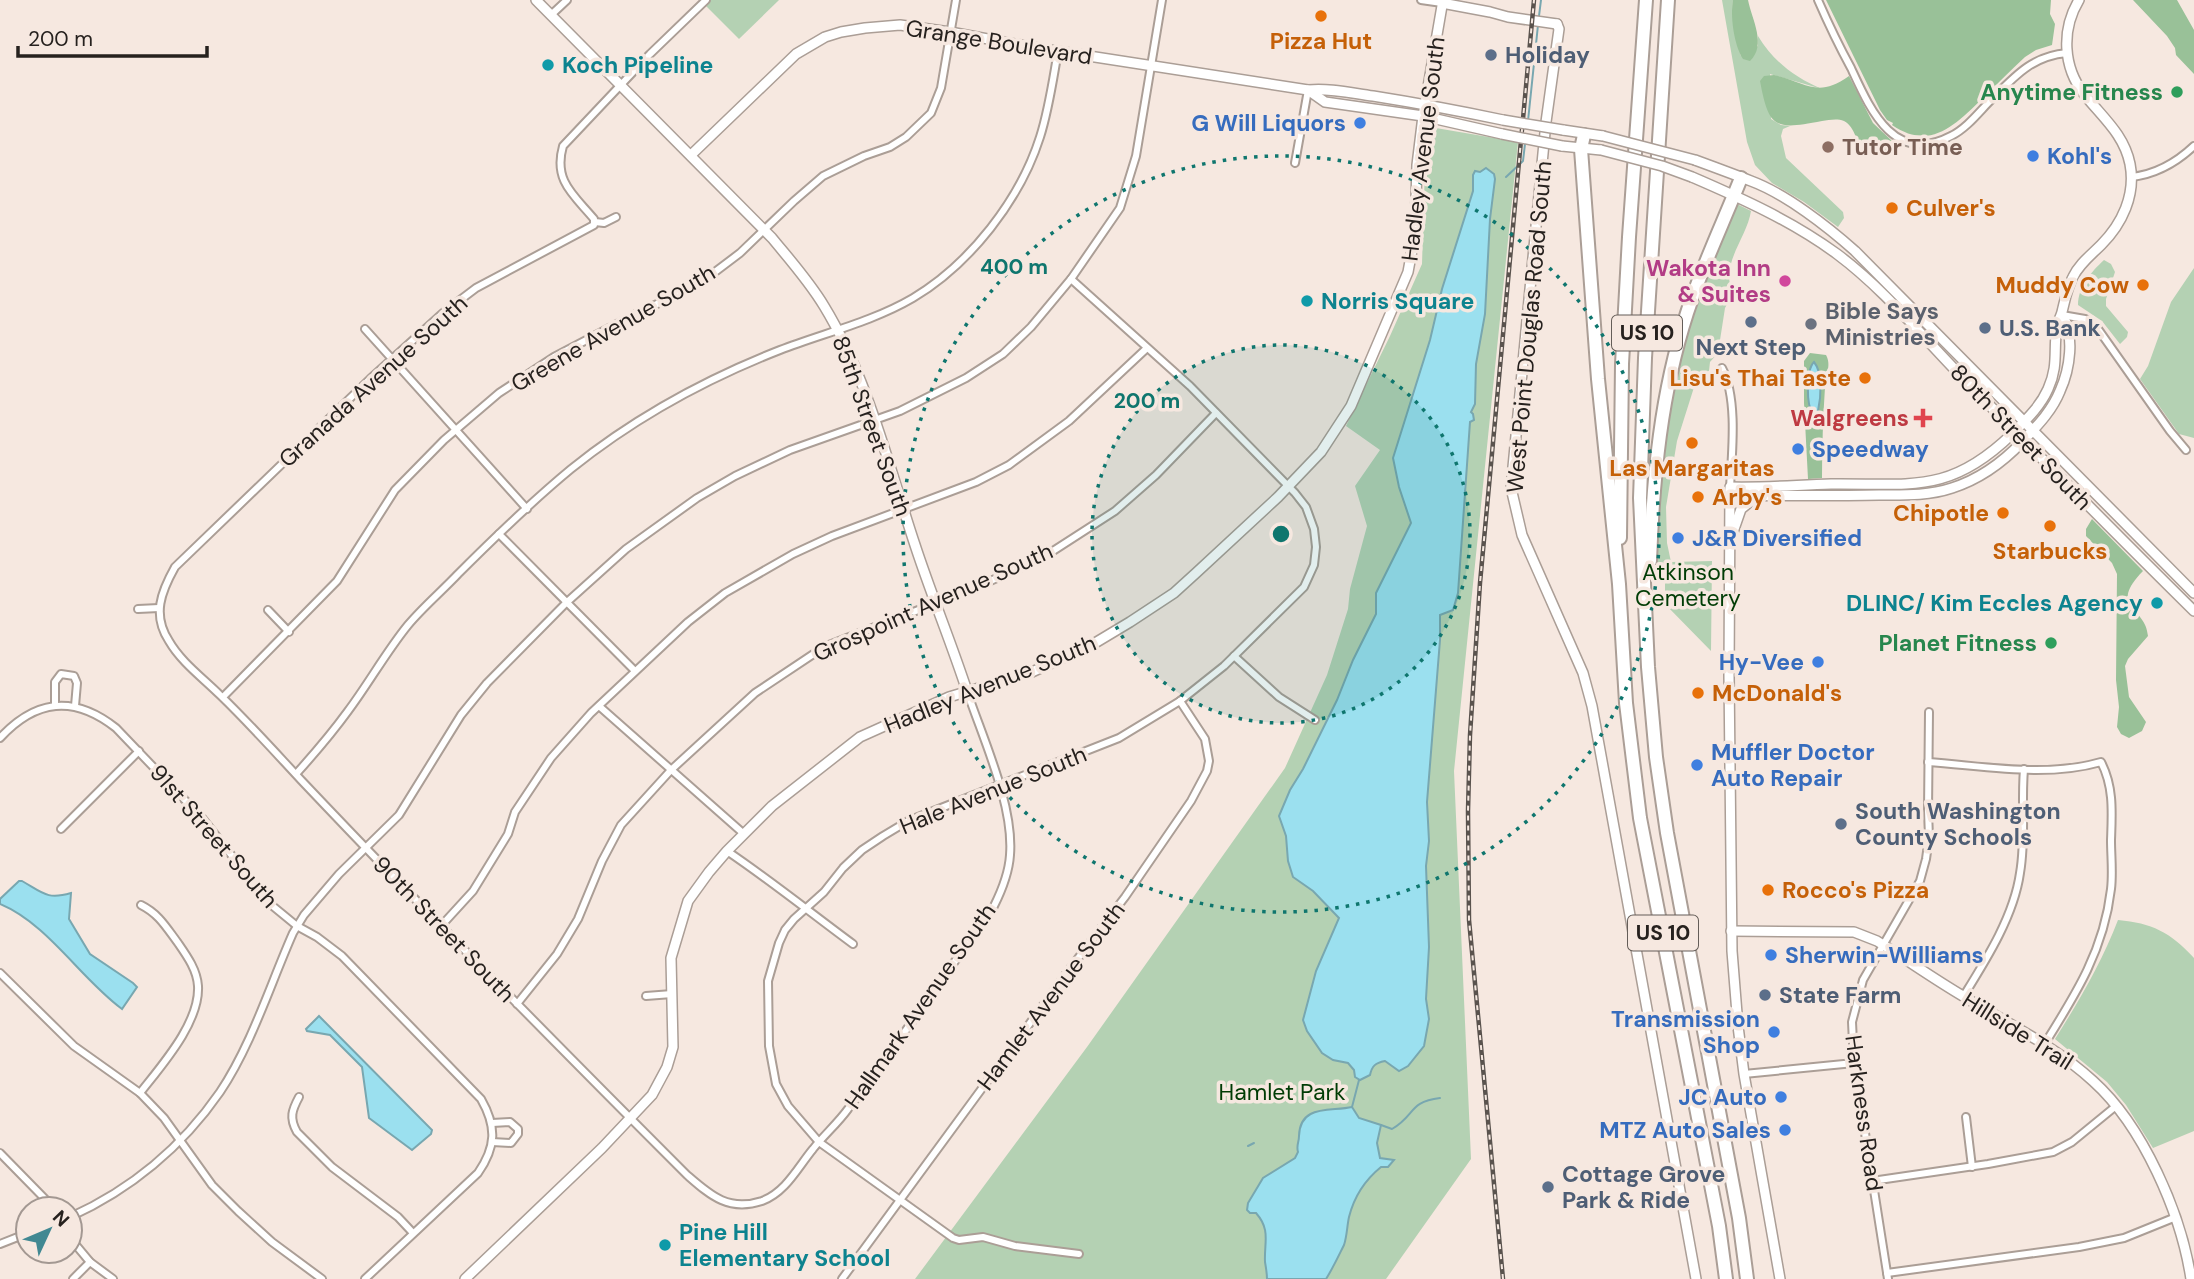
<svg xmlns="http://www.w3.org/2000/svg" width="2194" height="1279" font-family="'DM Sans',sans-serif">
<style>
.green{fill:#b4d1b3}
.forest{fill:#99c198}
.water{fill:#9be0ef;stroke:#78a7b0;stroke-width:2}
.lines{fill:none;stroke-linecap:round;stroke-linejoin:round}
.stream{stroke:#78a7b0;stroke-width:2}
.street-casing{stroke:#ab9e96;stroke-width:10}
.secondary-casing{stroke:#ab9e96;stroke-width:12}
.highway-casing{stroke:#ab9e96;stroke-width:16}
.street{stroke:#fff;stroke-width:6}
.secondary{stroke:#fff;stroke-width:9}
.highway{stroke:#fff;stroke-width:12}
.rail-casing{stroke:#5a534e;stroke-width:4.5}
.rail{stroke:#f6e8e0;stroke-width:2;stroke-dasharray:5;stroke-linecap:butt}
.secondary-bridge-casing{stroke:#ab9e96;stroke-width:12;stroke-linecap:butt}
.secondary-bridge{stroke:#fff;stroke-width:9}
.ring{fill:none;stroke:#0f766e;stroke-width:3.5;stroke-dasharray:3.5 7}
.food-dot{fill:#e8710a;stroke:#f6e8e0;stroke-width:2.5}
.service-dot{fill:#5c6f8a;stroke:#f6e8e0;stroke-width:2.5}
.culture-dot{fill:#0f9aa8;stroke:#f6e8e0;stroke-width:2.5}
.leisure-dot{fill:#2e9e5b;stroke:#f6e8e0;stroke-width:2.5}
.shop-dot{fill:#3f7fe0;stroke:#f6e8e0;stroke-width:2.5}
.education-dot{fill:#8d6e63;stroke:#f6e8e0;stroke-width:2.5}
.hotel-dot{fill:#d1479c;stroke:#f6e8e0;stroke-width:2.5}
.worship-dot{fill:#6b7280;stroke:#f6e8e0;stroke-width:2.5}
.health-dot{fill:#e0444e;stroke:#f6e8e0;stroke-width:2.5}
.labels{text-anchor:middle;stroke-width:7;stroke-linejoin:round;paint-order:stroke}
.shield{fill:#f6e8e0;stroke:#645d58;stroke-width:2}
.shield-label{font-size:21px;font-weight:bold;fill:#26211e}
.food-label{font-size:23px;font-weight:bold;fill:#c56008;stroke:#f6e8e0;text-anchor:start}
.street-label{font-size:23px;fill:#26211e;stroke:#f6e8e0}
.service-label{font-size:23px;font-weight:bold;fill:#4e5e75;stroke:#f6e8e0;text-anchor:start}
.culture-label{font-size:23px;font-weight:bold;fill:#0d838f;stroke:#f6e8e0;text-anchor:start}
.leisure-label{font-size:23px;font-weight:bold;fill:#27864d;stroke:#f6e8e0;text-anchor:end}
.shop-label{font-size:23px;font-weight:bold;fill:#366cbe;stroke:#f6e8e0;text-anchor:end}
.education-label{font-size:23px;font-weight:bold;fill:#785e54;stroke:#f6e8e0;text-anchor:start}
.hotel-label{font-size:23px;font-weight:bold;fill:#b23c85;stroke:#f6e8e0;text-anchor:end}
.worship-label{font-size:23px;font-weight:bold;fill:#5b616d;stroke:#f6e8e0;text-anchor:start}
.health-label{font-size:23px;font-weight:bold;fill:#be3a42;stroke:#f6e8e0;text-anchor:end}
.park-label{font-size:23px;fill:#003c05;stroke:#f6e8e0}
.centre{fill:#0f766e;stroke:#f6e8e0;stroke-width:3.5}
.ring-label{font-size:21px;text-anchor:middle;font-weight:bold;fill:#0f766e;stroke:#f6e8e0;stroke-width:7;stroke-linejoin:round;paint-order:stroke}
</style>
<rect width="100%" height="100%" fill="#f6e8e0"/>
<g class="green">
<path d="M706,0H779L739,39L703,3Z"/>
<path d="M1722,0H1733L1732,12L1741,56L1758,46V36C1773,61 1795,78 1822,89L1770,74L1771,119L1781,125L1790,126L1783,129L1781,136L1786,158L1843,212L1844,218L1838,227L1804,202L1772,183L1755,165L1747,142Z"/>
<path d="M1430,127L1518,142L1454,771L1471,1159L1386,1279H915L1087,1047L1285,768L1327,675L1348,609L1350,589L1367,526L1355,486L1380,450L1346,426L1390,336L1422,264L1425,166Z"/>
<path d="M1737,204L1751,211C1747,238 1719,265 1733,293L1725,308L1718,353L1710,362L1709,371L1696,381L1677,441L1666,507L1667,543L1671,562L1712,561L1711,651L1665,604V577L1654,576L1660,467L1677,366L1695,304Z"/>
<path d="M2104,260L2111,264L2115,272L2106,299V306L2128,332L2127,337L2120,344L2102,321L2078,305C2078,287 2091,272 2104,260Z"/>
<path d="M2194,268V438L2179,434L2140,379L2148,366L2171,302Z"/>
<path d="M2118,920C2152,923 2170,932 2194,958V1131L2153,1148L2126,1105L2107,1082L2055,1039C2079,1001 2102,962 2118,920Z"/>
</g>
<g class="forest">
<path d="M1733,0H1748C1752,20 1767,45 1750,61L1743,59C1734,45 1730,16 1733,0Z"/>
<path d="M1826,0H2051L2050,14L2055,24L2052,45L2036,50L2025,57C2010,71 1996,85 1982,99C1954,126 1930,151 1892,125L1893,123L1887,120L1880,110Z"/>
<path d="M2133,0H2177L2194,30V74L2176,55L2175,48L2167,36Z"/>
<path d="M1774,75C1806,82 1817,99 1849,76L1873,123L1892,141V147L1882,155C1877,154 1871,153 1867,151C1855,144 1856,127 1844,121C1837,118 1829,120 1822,121C1775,130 1769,129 1760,81L1764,76Z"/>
<path d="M1810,353L1826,355C1832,366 1825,375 1825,387C1823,417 1822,448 1822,478L1808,479L1804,403V361Z"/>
<path d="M2092,519L2143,571C2107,608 2146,606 2148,636L2128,659L2125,666L2129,697L2146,722L2142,731L2129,738L2121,734L2117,727L2119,707L2116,680L2117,574L2112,563L2086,536V529Z"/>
</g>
<g class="water">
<path d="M1486,168L1494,174L1495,179L1490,219L1485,314L1476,364L1475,404L1471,412L1473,414L1474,420L1470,422L1458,593L1453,610L1440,615V640L1427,802L1429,841L1426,866L1429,947L1426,999L1429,1019L1424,1046L1408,1066L1399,1071L1385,1061C1375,1063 1372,1066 1370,1075L1360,1080L1355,1077L1354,1070L1348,1063L1333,1060L1322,1053L1307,1031L1303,1020L1316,971L1339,918L1313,891L1293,877L1288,861L1286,836L1279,816L1290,790L1303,769L1337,700L1353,660L1376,614V593L1411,523L1399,487L1393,458L1430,340L1442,289L1473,191V175L1475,171L1480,172Z"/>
<path d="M1814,362C1823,373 1821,397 1818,411L1813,414C1806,405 1806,370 1814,362Z"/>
<path d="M19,881H22C43,893 47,900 71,893L69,919L90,954L133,983L137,987L122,1009C80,978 48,924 0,904V899Z"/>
<path d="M319,1016L432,1130L431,1134L412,1150L369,1118L362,1067L330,1035L307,1031L306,1029Z"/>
<path d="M1352,1107L1359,1118L1381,1125L1377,1143L1380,1158L1394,1160L1388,1167H1381C1365,1180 1354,1197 1349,1217C1347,1226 1347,1236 1344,1245C1338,1257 1333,1268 1326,1279H1267C1267,1273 1266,1268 1265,1262C1264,1242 1271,1230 1256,1213H1250L1247,1210L1248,1203L1263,1178L1295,1158L1298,1152C1296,1145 1299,1143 1299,1136C1300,1104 1330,1112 1352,1107Z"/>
</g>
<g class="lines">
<g class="stream">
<path d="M1539,16L1541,0"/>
<path d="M1528,121L1538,25"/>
<path d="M1506,177L1523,161L1525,144"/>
<path d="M1352,1107L1359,1080"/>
<path d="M1381,1125L1392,1129C1416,1115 1408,1102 1440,1098"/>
<path d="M1248,1146L1254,1143"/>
</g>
<g class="street-casing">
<g id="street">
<path d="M706,0L650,54L563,146C553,181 574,195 594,219V225L476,288L443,313L370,379L175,567C161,592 152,615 169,641C181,662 203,678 220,695C248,722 274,751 301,780C427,913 556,1044 687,1175C710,1195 728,1212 762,1201C786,1192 798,1167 813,1149C824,1135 838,1123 848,1109C883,1064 915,1017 948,971C963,949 981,929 994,906C1001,892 1009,871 1010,855C1014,805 983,739 967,691"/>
<path d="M1421,0L1442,3"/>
<path d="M1818,0C1828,23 1839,46 1851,68C1870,109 1894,166 1951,136C1967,128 1979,112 1991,100C2015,76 2032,56 2067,53"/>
<path d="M551,15L567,0"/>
<path d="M1295,163L1308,90"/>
<path d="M2132,177C2157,174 2176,163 2194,146"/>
<path d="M595,222L604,223L616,217"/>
<path d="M1071,279L1190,386L1295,493L1306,507L1314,529L1316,547L1314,565L1304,587L1224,666L1180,701L1119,738L908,821L883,836L862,850L843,868L824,892L794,919L785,930L779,943L768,981L769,1046L776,1084L788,1106L819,1142L953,1238L959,1240L983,1237L1015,1246L1079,1254"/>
<path d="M2062,315L2085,319L2098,329L2170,431L2186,450"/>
<path d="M365,329L527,509"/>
<path d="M1722,368C1738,398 1732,453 1730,487"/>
<path d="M499,534L635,671"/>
<path d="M138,609L159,608"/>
<path d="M268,610L289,632"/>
<path d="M1234,656L1279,697L1315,720"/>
<path d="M223,697L337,581L395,490L444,440L499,393L554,357L636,314L699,284L740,253L794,201L823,176L864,156L890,147L906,137L931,113L941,88L956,0"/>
<path d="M55,705V682L61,674L74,676L77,683L75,706"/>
<path d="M599,706L744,834"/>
<path d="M0,738C36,699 74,695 116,728L203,819L269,903L297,926L317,937L342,956L481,1099C497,1127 496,1147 478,1173L365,1279"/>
<path d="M1928,762C1985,766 2045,778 2101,762C2114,787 2112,813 2111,840C2111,856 2113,873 2111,889C2104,950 2076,994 2044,1045"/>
<path d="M296,774C314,754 332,733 348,711C369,683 386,652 408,625C423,607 442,591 458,574C494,538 531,502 571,469C633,419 706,379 780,350C824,333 872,322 913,298C970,264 1020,200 1040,137C1049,109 1053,79 1058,51"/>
<path d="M61,829L139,751"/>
<path d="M727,851C770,880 811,913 853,944"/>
<path d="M441,926L473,891L508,834L515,812L551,758L591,713L688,622L725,593L793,554L832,536L976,482L1009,465L1069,421L1147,348"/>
<path d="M0,973L74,1046L140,1093L164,1118L212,1185L238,1211L272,1242L322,1279"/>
<path d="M646,996L672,994"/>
<path d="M1963,997C1986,960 2014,916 2020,873C2026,839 2021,804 2024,769"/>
<path d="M517,1004L557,954L578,919L602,861L621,825L671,770L755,693L824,647L977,587L1026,565L1053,551L1115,511L1156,475L1216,413"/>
<path d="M1744,1074L1854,1063"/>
<path d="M140,1093C161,1066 200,1023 198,986C197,970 187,956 178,943C166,927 159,914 141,905"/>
<path d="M299,1097C292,1110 289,1118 297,1132L332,1167L398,1217L413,1233"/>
<path d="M1966,1117L1972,1167"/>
<path d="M492,1123L510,1122L518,1129V1134L511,1143L492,1142"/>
<path d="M0,1153L45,1199L51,1209"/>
<path d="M1872,1181L1988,1164L2053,1152L2072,1142L2116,1106"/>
<path d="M70,1217C130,1190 182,1147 220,1092C252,1044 270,985 293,933L304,915L339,874L399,815L461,715L487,683L566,603L626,549L697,498L735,476L790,450L900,411L966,378L1003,354L1031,327L1071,279L1120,208L1136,156L1162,0"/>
<path d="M70,1238L90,1262L113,1279"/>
<path d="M0,1244L28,1233"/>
<path d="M1887,1273L2079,1247L2124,1238L2176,1217"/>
<path d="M73,1279L90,1262"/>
<path d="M842,1279L1066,974L1125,897L1191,801L1207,771L1209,761L1205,739L1180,701"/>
<path d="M1888,1279L1854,1063L1852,1022L1863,980L1920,881L1926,859L1929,837L1928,811L1929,712"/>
</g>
</g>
<g class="secondary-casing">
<g id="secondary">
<path d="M536,0L772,238C790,260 809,281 824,306C867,376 889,467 915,545C931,594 951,642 967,691"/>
<path d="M1442,3L1490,12L1508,17L1557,24"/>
<path d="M1557,24L1559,29L1546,122L1511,488L1522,535L1583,673L1592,706L1696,1279"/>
<path d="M1308,90L1325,102L1423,116L1502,134"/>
<path d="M1563,130L1603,136"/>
<path d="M1562,146L1601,150"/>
<path d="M691,155L796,54L825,37L841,32L865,28L900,25L950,32L1037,48L1308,90C1330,88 1351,93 1373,96C1417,103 1460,111 1503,120"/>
<path d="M1695,160C1714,167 1733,174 1751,181C1786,194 1828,227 1855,251L2194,593"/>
<path d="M1692,177C1743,199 1792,221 1837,254C1884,289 1921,335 1962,377C2039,456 2116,534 2194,611"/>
<path d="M1730,496C1779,495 1829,496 1879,495C1904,495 1928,496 1952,488C1980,479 2002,463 2022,442C2037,426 2052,411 2060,391C2070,369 2075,335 2062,315"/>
<path d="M1733,532L1741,509L1757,496"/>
<path d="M1731,931L1854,932L1877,941C1906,959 1934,979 1963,996C2006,1023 2055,1046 2093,1081C2143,1126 2181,1213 2191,1279"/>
<path d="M465,1279L602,1148L652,1095L667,1067L673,1047L671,958L688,901L709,872L727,851L772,806L860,737L949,697L1032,672L1095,643L1130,622L1174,593L1196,573L1278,497L1321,452L1351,406L1408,272L1415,234L1417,165L1423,116L1443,0"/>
<path d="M1780,1279L1744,1074L1738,1026L1732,951L1729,675L1730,487C1764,488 1797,485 1831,484C1911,483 1949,495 2012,434C2026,420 2040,407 2048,389C2059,365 2053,349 2057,327C2057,322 2061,317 2062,312C2065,300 2067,288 2073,277C2079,264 2091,255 2101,245C2122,224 2136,195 2130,164C2124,134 2102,117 2084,94C2063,67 2061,30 2079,0"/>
</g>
</g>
<g class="highway-casing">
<g id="highway">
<path d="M1668,0L1645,358L1640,498L1648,667L1656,757L1667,833L1739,1218L1747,1279"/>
<path d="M1584,135L1581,149L1598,379L1619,584L1626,703L1640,818L1719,1226L1726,1279"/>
<path d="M1620,538L1622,364L1629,237L1646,0"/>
<path d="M1650,561C1653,477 1661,393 1687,313C1702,267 1723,223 1741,178"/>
</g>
</g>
<use href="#street" class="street"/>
<use href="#secondary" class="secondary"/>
<use href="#highway" class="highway"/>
<g class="rail-casing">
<path id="rail" d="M1503,1279L1469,920L1468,811L1470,735L1480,583L1534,0"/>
</g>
<use href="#rail" class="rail"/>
<g class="secondary-bridge-casing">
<g id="secondary-bridge">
<path d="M1503,120L1563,130"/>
<path d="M1502,134L1562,146"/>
<path d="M1603,136L1695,160"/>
<path d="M1601,150L1662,166L1692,177"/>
</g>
</g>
<use href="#secondary-bridge" class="secondary-bridge"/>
</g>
<circle cx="1281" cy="534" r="189" fill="#0f766e" fill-opacity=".12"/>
<g class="ring">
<circle cx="1281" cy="534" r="189"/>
<circle cx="1281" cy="534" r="378"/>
</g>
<g class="food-dot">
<circle cx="1321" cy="16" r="7"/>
<circle cx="1892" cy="208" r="7"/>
<circle cx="2143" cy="285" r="7"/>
<circle cx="1865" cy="378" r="7"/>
<circle cx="1692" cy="443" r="7"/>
<circle cx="1698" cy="497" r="7"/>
<circle cx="2003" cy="513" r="7"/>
<circle cx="2050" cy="526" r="7"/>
<circle cx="1698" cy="693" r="7"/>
<circle cx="1768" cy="890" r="7"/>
</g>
<g class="service-dot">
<circle cx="1491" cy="55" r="7"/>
<circle cx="1751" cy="322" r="7"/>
<circle cx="1985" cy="328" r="7"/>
<circle cx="1841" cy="824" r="7"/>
<circle cx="1765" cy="995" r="7"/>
<circle cx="1548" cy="1187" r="7"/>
</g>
<g class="culture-dot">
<circle cx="548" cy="65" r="7"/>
<circle cx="1307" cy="301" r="7"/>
<circle cx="2157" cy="603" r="7"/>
<circle cx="665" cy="1245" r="7"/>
</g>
<g class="leisure-dot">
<circle cx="2177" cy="92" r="7"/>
<circle cx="2051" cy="643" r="7"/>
</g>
<g class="shop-dot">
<circle cx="1360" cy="123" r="7"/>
<circle cx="2033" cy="156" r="7"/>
<circle cx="1798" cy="449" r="7"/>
<circle cx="1678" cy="538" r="7"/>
<circle cx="1818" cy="662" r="7"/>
<circle cx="1697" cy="765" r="7"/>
<circle cx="1771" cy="955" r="7"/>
<circle cx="1774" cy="1032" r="7"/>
<circle cx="1781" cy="1097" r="7"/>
<circle cx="1785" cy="1130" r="7"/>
</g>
<circle class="education-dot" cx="1828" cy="147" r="7"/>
<circle class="hotel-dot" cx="1785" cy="281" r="7"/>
<circle class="worship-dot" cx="1811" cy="324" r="7"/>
<path class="health-dot" d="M1919.5 407.5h7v7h7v7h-7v7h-7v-7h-7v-7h7z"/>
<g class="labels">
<g class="shield">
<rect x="1612" y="315.5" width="70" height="35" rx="5"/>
<rect x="1628" y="915.5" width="70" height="35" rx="5"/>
</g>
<g class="shield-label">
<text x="1647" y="340">US 10</text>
<text x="1663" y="940">US 10</text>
</g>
<g class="food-label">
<text x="1321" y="49" text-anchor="middle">Pizza Hut</text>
<text x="1906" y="216">Culver's</text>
<text x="2129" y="293" text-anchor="end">Muddy Cow</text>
<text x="1851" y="386" text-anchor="end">Lisu's Thai Taste</text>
<text x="1692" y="476" text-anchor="middle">Las Margaritas</text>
<text x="1712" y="505">Arby's</text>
<text x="1989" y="521" text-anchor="end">Chipotle</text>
<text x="2050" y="559" text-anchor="middle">Starbucks</text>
<text x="1712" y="701">McDonald's</text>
<text x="1782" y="898">Rocco's Pizza</text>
</g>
<g class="street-label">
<text transform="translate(999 42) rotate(9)" y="8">Grange Boulevard</text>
<text transform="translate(1423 149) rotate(-83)" y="8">Hadley Avenue South</text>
<text transform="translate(1529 327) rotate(-85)" y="8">West Point Douglas Road South</text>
<text transform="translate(613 328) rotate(-30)" y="8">Greene Avenue South</text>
<text transform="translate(373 381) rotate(-42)" y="8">Granada Avenue South</text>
<text transform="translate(872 426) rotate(70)" y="8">85th Street South</text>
<text transform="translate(2021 437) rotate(46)" y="8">80th Street South</text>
<text transform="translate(933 602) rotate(-24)" y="8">Grospoint Avenue South</text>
<text transform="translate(990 684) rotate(-22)" y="8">Hadley Avenue South</text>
<text transform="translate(993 790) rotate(-22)" y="8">Hale Avenue South</text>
<text transform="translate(214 836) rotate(49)" y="8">91st Street South</text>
<text transform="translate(444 929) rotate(46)" y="8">90th Street South</text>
<text transform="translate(1051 996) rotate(-53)" y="8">Hamlet Avenue South</text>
<text transform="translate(920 1006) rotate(-55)" y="8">Hallmark Avenue South</text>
<text transform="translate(2018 1031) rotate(32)" y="8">Hillside Trail</text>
<text transform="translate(1864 1113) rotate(82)" y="8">Harkness Road</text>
</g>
<g class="service-label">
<text x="1505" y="63">Holiday</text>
<text x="1999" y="336">U.S. Bank</text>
<text x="1751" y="355" text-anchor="middle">Next Step</text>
<text x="1855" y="819">South Washington<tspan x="1855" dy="26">County Schools</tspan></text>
<text x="1779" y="1003">State Farm</text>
<text x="1562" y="1182">Cottage Grove<tspan x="1562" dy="26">Park &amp; Ride</tspan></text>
</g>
<g class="culture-label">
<text x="562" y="73">Koch Pipeline</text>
<text x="1321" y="309">Norris Square</text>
<text x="2143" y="611" text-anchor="end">DLINC/ Kim Eccles Agency</text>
<text x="679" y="1240">Pine Hill<tspan x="679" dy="26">Elementary School</tspan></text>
</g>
<g class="leisure-label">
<text x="2163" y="100">Anytime Fitness</text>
<text x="2037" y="651">Planet Fitness</text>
</g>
<g class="shop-label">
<text x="1346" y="131">G Will Liquors</text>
<text x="2047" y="164" text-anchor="start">Kohl's</text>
<text x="1812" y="457" text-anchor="start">Speedway</text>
<text x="1692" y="546" text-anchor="start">J&amp;R Diversified</text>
<text x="1804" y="670">Hy-Vee</text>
<text x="1711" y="760" text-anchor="start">Muffler Doctor<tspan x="1711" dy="26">Auto Repair</tspan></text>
<text x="1785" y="963" text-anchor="start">Sherwin-Williams</text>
<text x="1760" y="1027">Transmission<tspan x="1760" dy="26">Shop</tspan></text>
<text x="1767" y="1105">JC Auto</text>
<text x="1771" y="1138">MTZ Auto Sales</text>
</g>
<g class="education-label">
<text x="1842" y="155">Tutor Time</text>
</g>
<g class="hotel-label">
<text x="1771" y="276">Wakota Inn<tspan x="1771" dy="26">&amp; Suites</tspan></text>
</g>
<g class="worship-label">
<text x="1825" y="319">Bible Says<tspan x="1825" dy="26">Ministries</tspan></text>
</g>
<g class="health-label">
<text x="1909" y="426">Walgreens</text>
</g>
<g class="park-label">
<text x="1688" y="580">Atkinson<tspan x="1688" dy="26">Cemetery</tspan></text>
<text x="1282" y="1100">Hamlet Park</text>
</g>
</g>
<circle cx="1281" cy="534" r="10" class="centre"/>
<g class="ring-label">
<text x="1014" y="274">400 m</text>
<text x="1147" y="408">200 m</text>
</g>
<g transform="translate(49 1230) rotate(46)"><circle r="33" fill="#f6e8e0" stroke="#a39892" stroke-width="2"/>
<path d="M0-5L12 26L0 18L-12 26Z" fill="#418892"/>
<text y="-10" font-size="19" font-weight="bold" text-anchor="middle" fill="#26211e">N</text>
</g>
<path d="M18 46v10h189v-10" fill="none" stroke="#26211e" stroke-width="3.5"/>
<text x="28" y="46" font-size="21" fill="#26211e" stroke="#f6e8e0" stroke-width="5" paint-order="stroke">200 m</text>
</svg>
